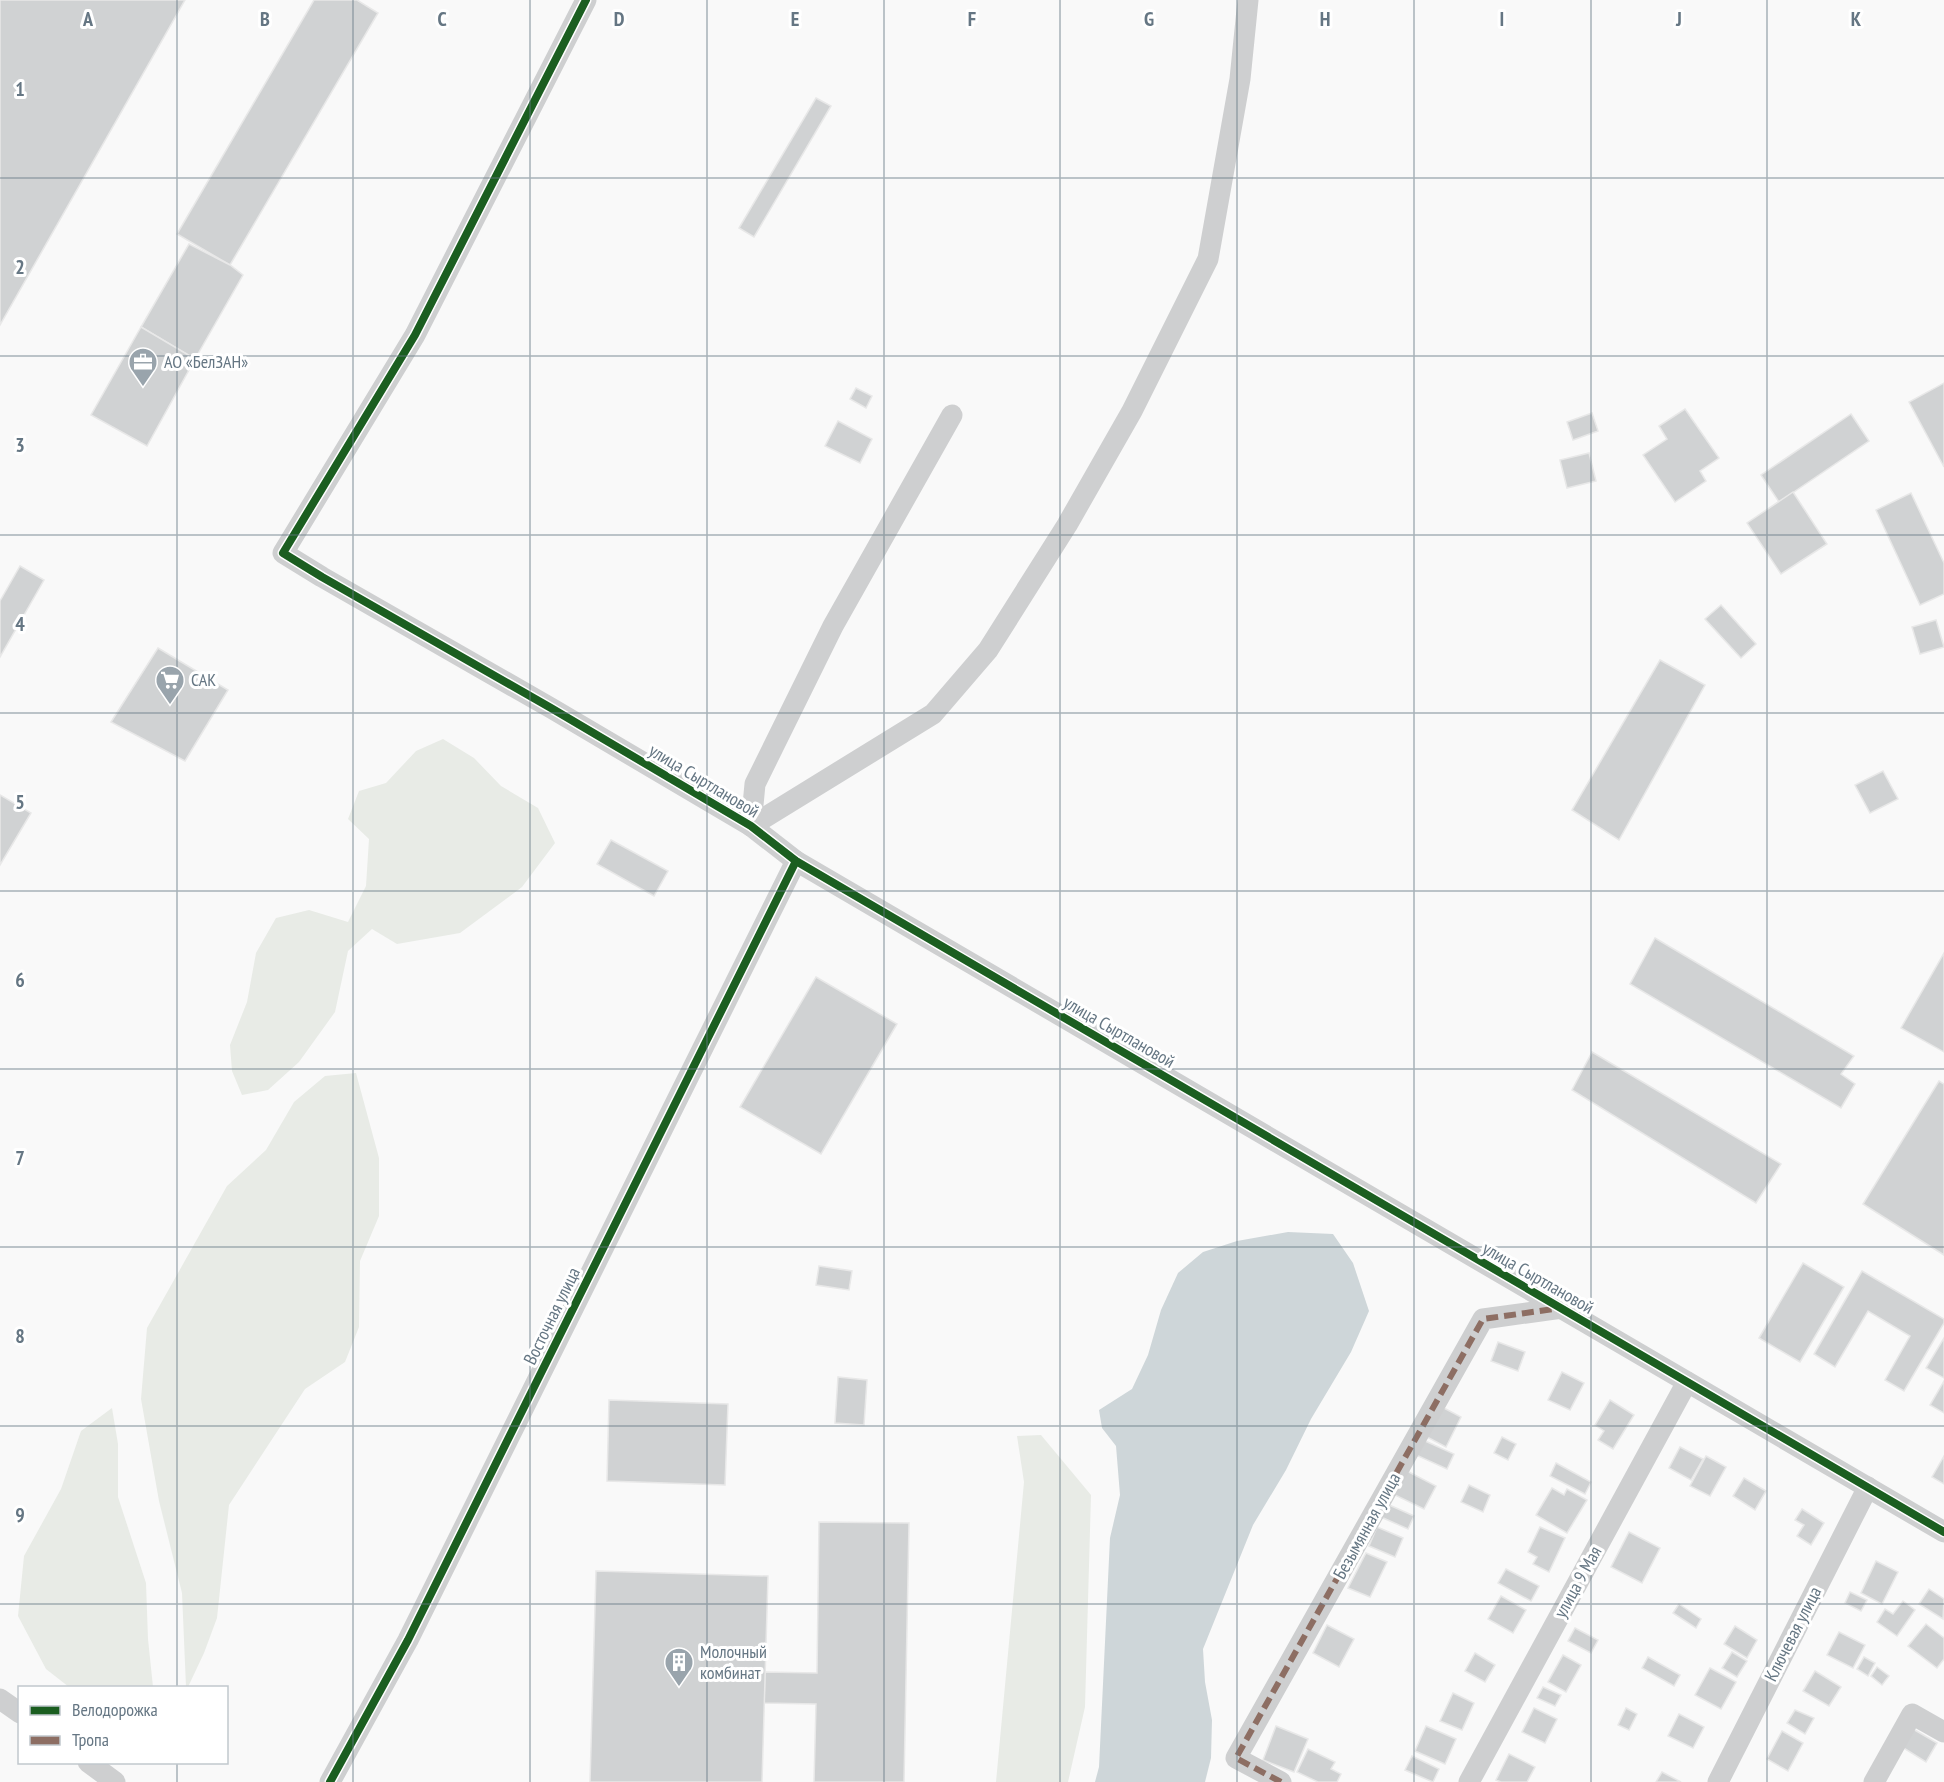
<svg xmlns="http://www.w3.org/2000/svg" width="1944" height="1782" font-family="'PT Sans Narrow',sans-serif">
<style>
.green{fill:#e8ebe6}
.water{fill:#ced6d9}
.building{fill:#d0d2d3;stroke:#e8e8e8;stroke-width:1.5}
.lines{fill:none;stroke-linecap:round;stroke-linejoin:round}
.minor{stroke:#cecfd0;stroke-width:21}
.quiet{stroke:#8d6e63;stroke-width:6;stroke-dasharray:12 6;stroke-linecap:butt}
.cycleway-casing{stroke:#fff;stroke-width:11}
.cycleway{stroke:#1b5e20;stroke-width:8}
.grid{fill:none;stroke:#657683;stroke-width:1.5;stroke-opacity:0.55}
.labels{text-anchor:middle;stroke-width:6;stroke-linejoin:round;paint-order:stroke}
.poi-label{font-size:18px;fill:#657683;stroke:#fff;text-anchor:start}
.street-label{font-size:18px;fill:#657683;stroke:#fff}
.grid-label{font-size:20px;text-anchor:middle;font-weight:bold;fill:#657683;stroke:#fff;stroke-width:6;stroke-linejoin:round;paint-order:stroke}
</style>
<rect width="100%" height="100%" fill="#f9f9f9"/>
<g class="green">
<path d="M443,739L474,758L501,786L538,808L555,843L522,887L460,933L397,944L372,929L348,951L335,1012L299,1062L268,1090L242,1095L232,1071L230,1045L247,1002L256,953L276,918L309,910L348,922L366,886L369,839L348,819L359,791L386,783L416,751Z"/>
<path d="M356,1073L379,1158V1216L360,1261L359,1327L345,1362L305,1389L229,1505L217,1618L204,1653L188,1687H186L182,1593L159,1501L141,1399L147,1328L227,1186L266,1150L294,1102L325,1076Z"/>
<path d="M112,1408L118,1444V1497L146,1583L148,1639L153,1687H69L46,1669L18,1616L24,1556L61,1489L81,1431Z"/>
<path d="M1041,1435L1091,1495L1085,1707L1068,1782H996L1024,1482L1017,1436Z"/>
</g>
<path class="water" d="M1288,1232L1333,1234L1353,1263L1369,1311L1351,1352L1311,1419L1286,1470L1253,1525L1203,1649L1205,1682L1212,1720L1211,1758L1205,1782H1095L1099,1767L1110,1538L1120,1495L1116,1446L1102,1428L1099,1410L1132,1389L1148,1355L1161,1310L1178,1273L1203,1252L1237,1241Z"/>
<g class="building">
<path d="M0,0H185L0,325Z"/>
<path d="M314,0H357L378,13L230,265L177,234Z"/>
<path d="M816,98L831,106L754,237L739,228Z"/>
<path d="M189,244L230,265L243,275L195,359L141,327Z"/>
<path d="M141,327L195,359L147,446L91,415Z"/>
<path d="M1944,383V467L1909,402Z"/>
<path d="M856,388L872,396L866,408L850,399Z"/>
<path d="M1685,409L1719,458L1700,471L1706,481L1675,502L1643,455L1667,439L1659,426Z"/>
<path d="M1592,413L1598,431L1573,440L1567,422Z"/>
<path d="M1851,414L1869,441L1779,502L1761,475Z"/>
<path d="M838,421L872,439L860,463L825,446Z"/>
<path d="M1589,453L1596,481L1567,488L1560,460Z"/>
<path d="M1793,492L1827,544L1781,574L1747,523Z"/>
<path d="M1911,493L1944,563V594L1920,605L1876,510Z"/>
<path d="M20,566L44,580L0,657V601Z"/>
<path d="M1721,605L1756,644L1741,658L1705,619Z"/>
<path d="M1936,620L1944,647L1920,654L1912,627Z"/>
<path d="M158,648L228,690L185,761L111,722Z"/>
<path d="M1660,660L1705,685L1619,840L1572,810Z"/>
<path d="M1883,771L1898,799L1870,813L1855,785Z"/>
<path d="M0,795L31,813L0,865Z"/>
<path d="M611,840L668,871L654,896L597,864Z"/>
<path d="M1655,938L1854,1056L1841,1074L1855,1084L1841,1108L1630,984Z"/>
<path d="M1944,953V1052L1901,1028Z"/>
<path d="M816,977L897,1024L821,1154L740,1107Z"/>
<path d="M1592,1052L1781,1164L1756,1203L1572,1090Z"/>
<path d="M1939,1081L1944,1084V1255L1863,1204Z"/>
<path d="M1803,1263L1844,1287L1800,1362L1759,1338Z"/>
<path d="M819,1266L852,1271L849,1290L816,1285Z"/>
<path d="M1862,1271L1944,1319V1323L1904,1391L1885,1380L1910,1336L1868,1311L1835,1367L1814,1354Z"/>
<path d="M1944,1338V1378L1926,1368Z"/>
<path d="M1498,1342L1525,1352L1518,1371L1491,1361Z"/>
<path d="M1562,1372L1584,1383L1570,1410L1548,1400Z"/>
<path d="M838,1377L867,1380L864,1425L835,1423Z"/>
<path d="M1944,1381V1413L1930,1405Z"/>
<path d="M609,1400L728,1404L725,1485L607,1481Z"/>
<path d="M1610,1400L1634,1415L1613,1449L1598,1440L1604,1431L1595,1425Z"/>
<path d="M1442,1407L1461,1417L1446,1447L1427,1437Z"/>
<path d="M1502,1437L1516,1444L1508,1460L1494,1453Z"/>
<path d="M1423,1440L1454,1454L1447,1469L1416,1455Z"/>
<path d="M1680,1447L1703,1459L1691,1480L1669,1468Z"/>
<path d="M1706,1456L1726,1467L1710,1496L1690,1486Z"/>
<path d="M1944,1456V1484L1932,1477Z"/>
<path d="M1556,1463L1591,1482L1585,1494L1550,1476Z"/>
<path d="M1407,1471L1436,1486L1424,1509L1395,1495Z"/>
<path d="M1744,1478L1766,1491L1755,1510L1733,1496Z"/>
<path d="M1469,1485L1490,1495L1483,1512L1461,1502Z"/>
<path d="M1552,1488L1564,1495L1567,1489L1587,1500L1567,1533L1536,1515Z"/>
<path d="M1387,1504L1414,1516L1408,1529L1381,1517Z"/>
<path d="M1802,1509L1824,1523L1811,1545L1797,1536L1804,1525L1795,1520Z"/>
<path d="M819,1522L909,1523L904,1782H814L816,1704L764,1703L765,1672L817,1673Z"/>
<path d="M1377,1527L1403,1538L1395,1557L1369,1546Z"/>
<path d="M1540,1527L1565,1538L1549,1572L1533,1564L1537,1557L1528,1552Z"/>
<path d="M1629,1532L1660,1548L1642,1583L1611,1567Z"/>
<path d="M1366,1553L1387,1562L1370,1597L1348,1588Z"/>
<path d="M1876,1561L1898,1572L1882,1604L1861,1593Z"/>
<path d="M1506,1569L1539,1586L1531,1601L1498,1583Z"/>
<path d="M596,1571L768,1576L762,1782H590Z"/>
<path d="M1929,1589L1944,1599L1943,1619L1919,1604Z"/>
<path d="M1850,1592L1867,1600L1861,1611L1845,1603Z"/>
<path d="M1501,1596L1526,1610L1513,1633L1488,1619Z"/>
<path d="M1903,1601L1915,1610L1897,1636L1877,1622L1885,1609L1893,1614Z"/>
<path d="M1679,1604L1701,1619L1696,1628L1673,1613Z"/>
<path d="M1926,1624L1944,1638V1659L1937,1668L1908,1646Z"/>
<path d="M1327,1625L1354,1639L1339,1667L1313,1653Z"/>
<path d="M1735,1626L1757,1640L1747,1658L1724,1644Z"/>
<path d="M1575,1628L1598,1640L1591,1653L1568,1641Z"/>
<path d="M1839,1632L1865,1645L1853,1668L1827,1655Z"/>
<path d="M1732,1652L1747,1661L1737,1677L1722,1668Z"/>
<path d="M1475,1653L1495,1665L1485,1682L1465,1671Z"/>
<path d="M1563,1655L1581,1665L1566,1692L1548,1682Z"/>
<path d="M1648,1657L1680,1675L1674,1686L1642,1668Z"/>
<path d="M1864,1657L1875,1663L1868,1676L1857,1669Z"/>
<path d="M1877,1667L1889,1676L1882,1685L1871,1676Z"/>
<path d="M1710,1668L1736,1682L1721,1709L1695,1695Z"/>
<path d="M1815,1671L1841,1687L1829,1706L1803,1691Z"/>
<path d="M1543,1687L1561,1695L1555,1706L1537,1698Z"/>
<path d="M1453,1693L1474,1703L1462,1730L1440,1721Z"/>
<path d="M1534,1708L1557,1719L1545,1743L1522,1732Z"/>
<path d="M1626,1708L1637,1714L1629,1730L1618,1725Z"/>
<path d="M1795,1710L1814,1718L1805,1734L1787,1723Z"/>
<path d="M1679,1714L1704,1727L1693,1748L1668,1736Z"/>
<path d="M1276,1726L1308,1739L1294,1772L1263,1760Z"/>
<path d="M1426,1726L1456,1739L1445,1764L1415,1751Z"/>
<path d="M1913,1729L1937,1743L1926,1762L1902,1747Z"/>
<path d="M1782,1731L1803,1743L1788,1771L1767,1759Z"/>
<path d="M1308,1749L1335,1762L1331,1769L1341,1774L1337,1782H1318L1297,1772Z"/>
<path d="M1509,1754L1535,1767L1527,1782H1501L1496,1780Z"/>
<path d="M1412,1756L1439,1769L1433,1782L1405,1770Z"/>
<path d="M1662,1772L1681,1782H1656Z"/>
</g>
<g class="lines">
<g class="minor">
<path d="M586,0L415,335L283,553L322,577L551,708L751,826L796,861L1944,1532"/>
<path d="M751,826L933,714L988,650L1067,525L1132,411L1208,259L1240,79L1248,0"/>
<path d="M751,826L755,784L833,626L952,415"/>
<path d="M0,1699L20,1713"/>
<path d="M88,1762L115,1782"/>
<path d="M330,1782L408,1640L796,861"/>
<path d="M1281,1782L1236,1758L1483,1319L1562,1308"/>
<path d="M1469,1782L1687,1382"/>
<path d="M1718,1782L1868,1487"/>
<path d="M1874,1782L1912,1714L1944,1732"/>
</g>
<path class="quiet" d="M1281,1782L1236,1758L1483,1319L1561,1308"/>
<g class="cycleway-casing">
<g id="cycleway">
<path d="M586,0L415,335L283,553L322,577L551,708L751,826L796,861L1944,1532"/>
<path d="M330,1782L408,1640L796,861"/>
</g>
</g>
<use href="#cycleway" class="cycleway"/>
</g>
<path class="grid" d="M177,0V1688M353,0V1782M530,0V1782M707,0V1782M884,0V1782M1060,0V1782M1237,0V1782M1414,0V1782M1591,0V1782M1767,0V1782M0,178H1944M0,356H1944M0,535H1944M0,713H1944M0,891H1944M0,1069H1944M0,1247H1944M0,1426H1944M0,1604H1944M177,1762V1782"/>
<defs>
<g id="office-pin" transform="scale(1.5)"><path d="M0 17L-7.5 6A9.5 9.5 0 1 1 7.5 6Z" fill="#99a4ac" stroke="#fff"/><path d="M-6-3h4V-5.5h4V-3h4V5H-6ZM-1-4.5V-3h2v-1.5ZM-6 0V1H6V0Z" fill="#fff"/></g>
<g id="supermarket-pin" transform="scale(1.5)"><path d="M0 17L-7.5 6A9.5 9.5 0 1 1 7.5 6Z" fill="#99a4ac" stroke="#fff"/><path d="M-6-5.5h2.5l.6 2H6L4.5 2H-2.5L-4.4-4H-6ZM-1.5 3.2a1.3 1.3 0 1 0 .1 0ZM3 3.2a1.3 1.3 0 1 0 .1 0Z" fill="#fff"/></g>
<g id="building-pin" transform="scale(1.5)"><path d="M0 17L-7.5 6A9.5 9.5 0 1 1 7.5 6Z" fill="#99a4ac" stroke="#fff"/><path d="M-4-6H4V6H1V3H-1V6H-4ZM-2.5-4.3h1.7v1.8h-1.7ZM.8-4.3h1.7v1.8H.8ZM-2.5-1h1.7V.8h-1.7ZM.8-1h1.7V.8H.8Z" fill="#fff"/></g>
</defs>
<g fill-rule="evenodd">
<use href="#office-pin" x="143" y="362"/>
<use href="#supermarket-pin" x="170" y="680"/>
<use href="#building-pin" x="679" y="1662"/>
</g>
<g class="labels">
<g class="poi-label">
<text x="164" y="368">АО «БелЗАН»</text>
<text x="191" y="686">САК</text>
<text x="700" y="1658">Молочный<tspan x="700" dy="21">комбинат</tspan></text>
</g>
<g class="street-label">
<text transform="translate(704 781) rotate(31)" y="6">улица Сыртлановой</text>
<text transform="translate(1119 1032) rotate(30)" y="6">улица Сыртлановой</text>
<text transform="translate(1538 1278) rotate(30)" y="6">улица Сыртлановой</text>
<text transform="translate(552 1316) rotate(-64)" y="6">Восточная улица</text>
<text transform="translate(1367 1526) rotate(-61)" y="6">Безымянная улица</text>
<text transform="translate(1578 1582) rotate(-61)" y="6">улица 9 Мая</text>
<text transform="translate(1793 1634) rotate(-63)" y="6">Ключевая улица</text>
</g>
</g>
<g class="grid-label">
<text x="88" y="26">A</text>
<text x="265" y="26">B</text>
<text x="442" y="26">C</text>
<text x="619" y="26">D</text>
<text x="795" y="26">E</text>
<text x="972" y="26">F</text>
<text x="1149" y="26">G</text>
<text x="1325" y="26">H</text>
<text x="1502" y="26">I</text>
<text x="1679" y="26">J</text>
<text x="1856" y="26">K</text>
<text x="20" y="96">1</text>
<text x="20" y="274">2</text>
<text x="20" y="452">3</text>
<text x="20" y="631">4</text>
<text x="20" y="809">5</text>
<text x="20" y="987">6</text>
<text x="20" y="1165">7</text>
<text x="20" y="1343">8</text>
<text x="20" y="1522">9</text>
</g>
<rect x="18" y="1686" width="210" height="78" fill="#ffffff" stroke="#c1c8cd" stroke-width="1.5"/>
<rect x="30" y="1706" width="30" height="9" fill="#1b5e20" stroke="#c1c8cd" stroke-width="1.5"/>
<text x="72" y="1716" font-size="18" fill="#657683">Велодорожка</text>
<rect x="30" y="1736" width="30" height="9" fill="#8d6e63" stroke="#c1c8cd" stroke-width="1.5"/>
<text x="72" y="1746" font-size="18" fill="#657683">Тропа</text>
</svg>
